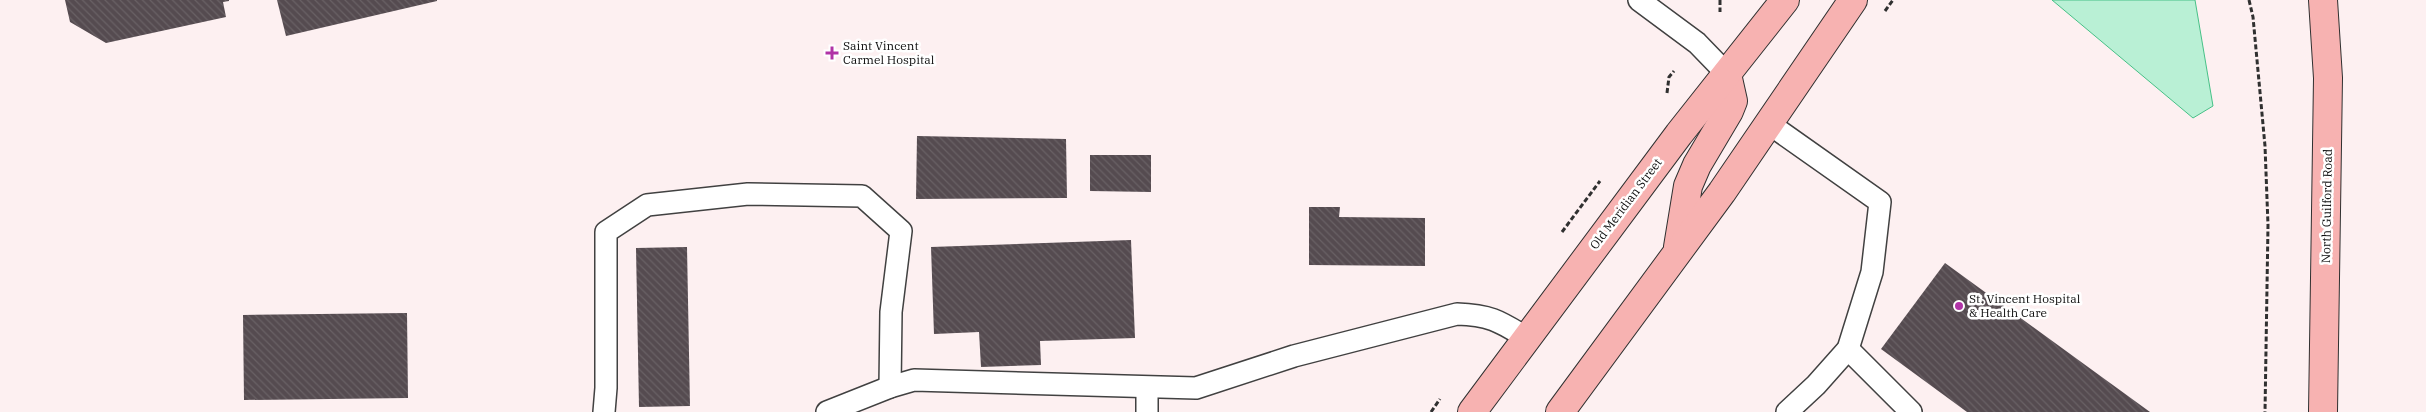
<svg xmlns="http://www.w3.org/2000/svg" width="2426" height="412" font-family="'IBM Plex Serif',serif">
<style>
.water{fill:#b9f0d5;stroke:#47c087}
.building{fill:url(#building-back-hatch)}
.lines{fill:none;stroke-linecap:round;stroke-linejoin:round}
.lane-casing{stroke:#414141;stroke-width:24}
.secondary-casing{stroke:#303030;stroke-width:30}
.path{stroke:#303030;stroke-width:3;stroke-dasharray:5 2.5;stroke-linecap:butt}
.lane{stroke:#fff;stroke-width:21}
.secondary{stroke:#f7b2b1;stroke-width:28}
.poi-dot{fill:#b033a6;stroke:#fff;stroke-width:2}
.labels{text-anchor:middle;stroke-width:5;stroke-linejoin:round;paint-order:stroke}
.poi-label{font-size:12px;fill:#0e0e0e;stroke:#fff;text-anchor:start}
.street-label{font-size:12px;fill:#0e0e0e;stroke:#fff}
</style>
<defs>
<pattern id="building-back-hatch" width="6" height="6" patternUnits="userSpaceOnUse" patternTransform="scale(1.25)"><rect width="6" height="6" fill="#554b50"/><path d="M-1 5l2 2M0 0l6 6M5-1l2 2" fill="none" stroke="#696165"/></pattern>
</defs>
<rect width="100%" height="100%" fill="#fdf0f1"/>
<path class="water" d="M2052,0H2195L2213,106L2193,118Z"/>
<g class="building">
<path d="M65,0H229V1L223,2L226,17L106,43L70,22Z"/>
<path d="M277,0H437V1L286,36Z"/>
<path d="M917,136L1066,139L1067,198L916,199Z"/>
<path d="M1090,155H1151V192L1090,191Z"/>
<path d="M1309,207H1340L1339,217L1425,218V266L1309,265Z"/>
<path d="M1131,240L1135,338L1040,341L1041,365L981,367L979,332L934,334L931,247Z"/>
<path d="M687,247L690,406L639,407L636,248Z"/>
<path d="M1945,263L2150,412H1967L1881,349Z"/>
<path d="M407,313L408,398L244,400L243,315Z"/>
</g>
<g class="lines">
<g class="lane-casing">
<g id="lane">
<path d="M1639,0L1697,43L1727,74"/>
<path d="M1768,123L1880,202L1872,272L1848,349L1816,385L1787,412"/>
<path d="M1848,349L1911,412"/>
<path d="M1147,388V412"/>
<path d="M604,412L606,388V232L647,205L748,194L862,196L901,231L891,312L890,387"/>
<path d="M827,412L890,387L914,380L1196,388L1294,356L1457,314C1490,315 1499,321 1527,338"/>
</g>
</g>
<g class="secondary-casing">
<g id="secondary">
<path d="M1678,247L1688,186L1697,165L1729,111L1733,101L1727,74"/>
<path d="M1472,412L1679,134L1785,0"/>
<path d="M1560,412L1722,192L1853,0"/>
<path d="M2323,412L2328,78L2323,0"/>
</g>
</g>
<g class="path">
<path d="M1720,0V12"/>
<path d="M2249,0L2253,17L2265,146L2268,225L2265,412"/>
<path d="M1885,11L1893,0"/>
<path d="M1667,93L1669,77L1674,71"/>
<path d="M1562,232L1600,181"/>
<path d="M1431,412L1440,399"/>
</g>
<use href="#lane" class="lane"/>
<use href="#secondary" class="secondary"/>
</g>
<g class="poi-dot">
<path d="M829.5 45.5h5v5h5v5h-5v5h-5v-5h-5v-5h5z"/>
<circle cx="1959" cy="306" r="5"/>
</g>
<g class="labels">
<g class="poi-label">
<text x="843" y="50">Saint Vincent<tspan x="843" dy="14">Carmel Hospital</tspan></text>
<text x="1969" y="303">St. Vincent Hospital<tspan x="1969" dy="14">&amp; Health Care</tspan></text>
</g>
<g class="street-label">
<text transform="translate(1626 204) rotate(-53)" y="4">Old Meridian Street</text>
<text transform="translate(2327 206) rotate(-89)" y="4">North Guilford Road</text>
</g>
</g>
</svg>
